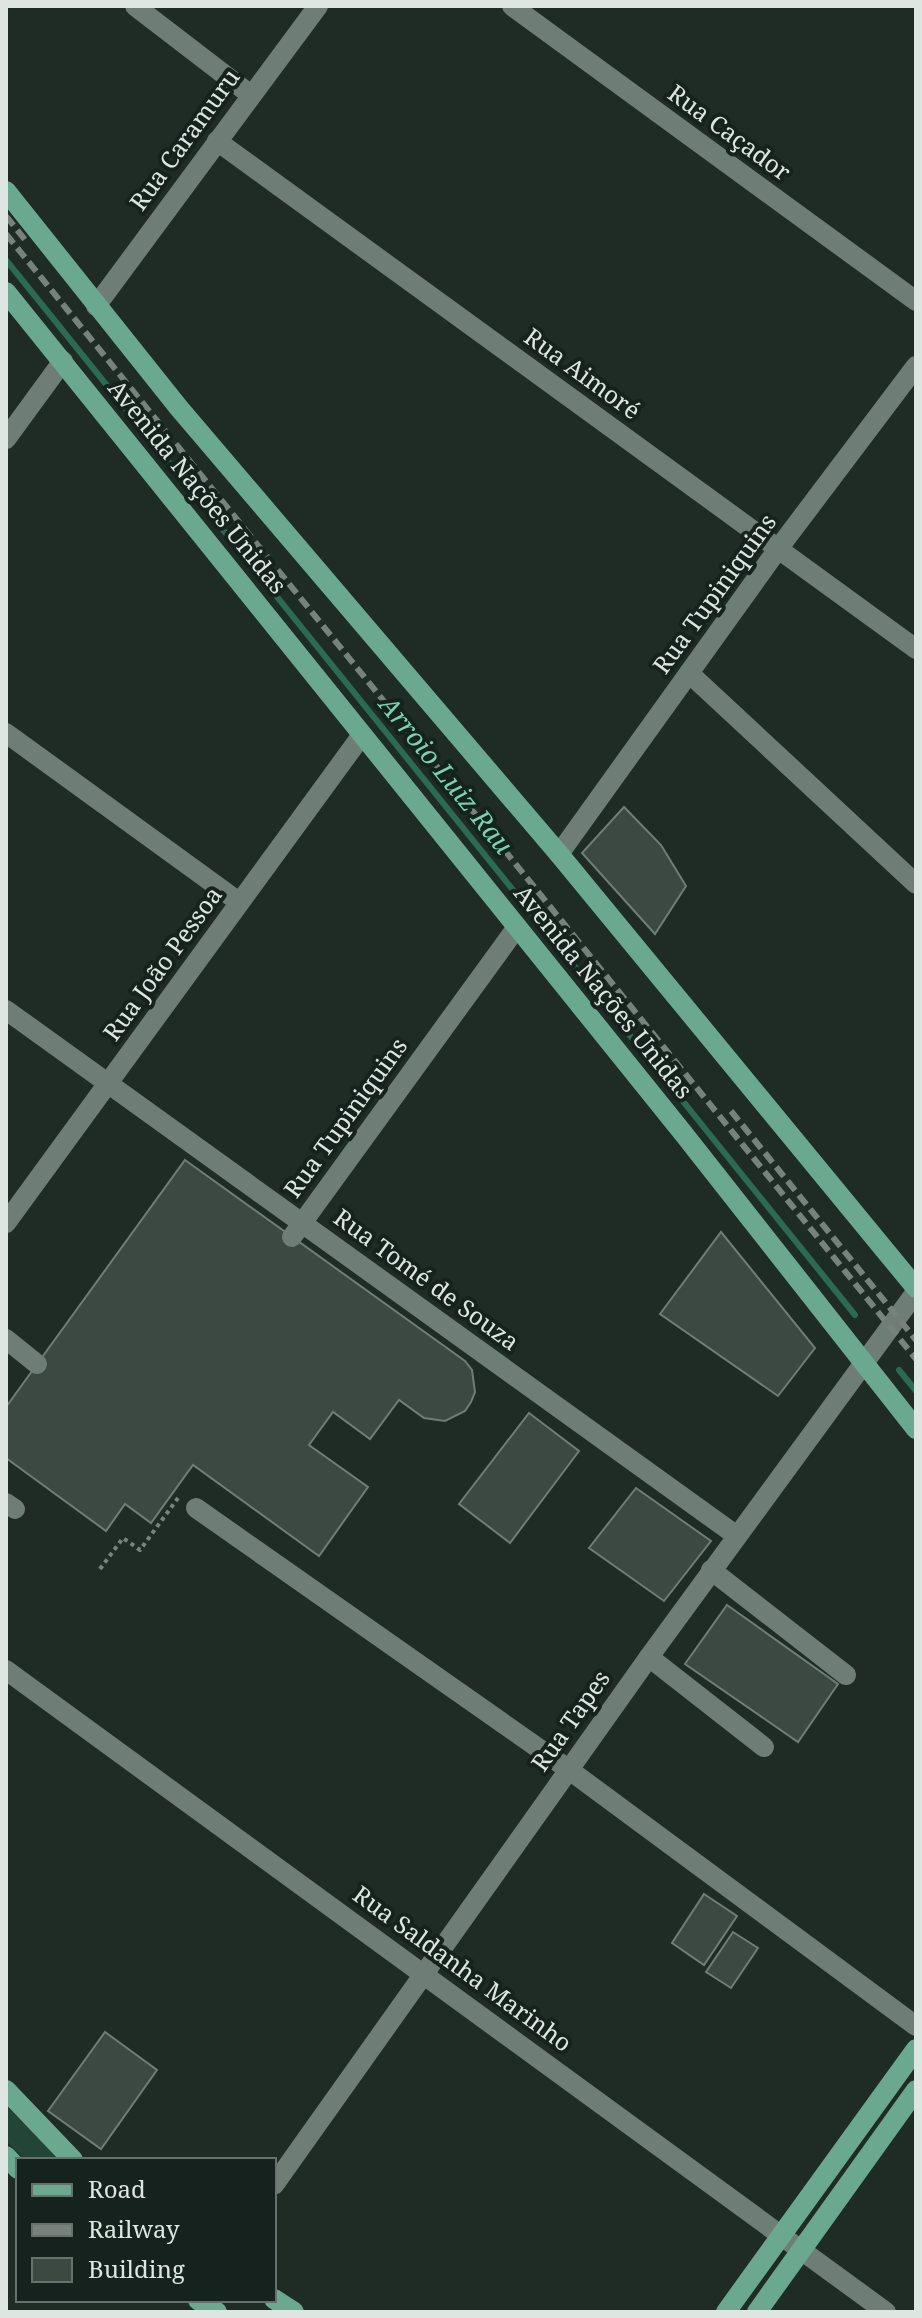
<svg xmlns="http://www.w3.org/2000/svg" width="922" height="2318" font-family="'Noto Serif',serif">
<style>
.green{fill:#224537}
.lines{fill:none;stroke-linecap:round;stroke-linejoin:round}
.stream{stroke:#2c6b53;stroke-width:6}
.building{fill:#3c4943;stroke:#6e7d76;stroke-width:2}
.path{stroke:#79837e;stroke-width:4;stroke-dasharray:4 4;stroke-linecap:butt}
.minor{stroke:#6e7d76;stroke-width:20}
.major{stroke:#6aa88f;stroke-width:20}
.rail{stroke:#78827d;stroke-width:6;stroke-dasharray:12 6;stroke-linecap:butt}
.labels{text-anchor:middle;stroke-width:8;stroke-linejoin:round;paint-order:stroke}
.street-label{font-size:24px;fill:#dee6e2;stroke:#16221d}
.water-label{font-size:26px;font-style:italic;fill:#77d4ae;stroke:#16221d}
</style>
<rect width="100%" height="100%" fill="#1f2c26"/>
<path class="green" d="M6,2106L61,2160H25L6,2141Z"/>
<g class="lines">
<g class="stream">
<path d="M6,260L855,1315"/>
<path d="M899,1370L916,1391"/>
</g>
</g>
<g class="building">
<path d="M624,807L661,845L686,886L655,934L582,853Z"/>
<path d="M185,1160L465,1361L472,1370L475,1392L471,1402L465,1411L445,1421L424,1418L399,1400L370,1439L333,1412L309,1445L368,1487L319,1556L193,1465L151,1523L125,1504L106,1531L6,1458V1407Z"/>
<path d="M721,1232L815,1348L778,1396L660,1314Z"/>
<path d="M529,1413L579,1451L510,1543L459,1504Z"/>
<path d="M636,1488L711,1541L664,1601L589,1548Z"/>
<path d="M727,1605L838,1684L798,1742L685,1664Z"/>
<path d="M704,1894L737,1916L704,1965L672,1943Z"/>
<path d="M733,1932L758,1948L731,1988L706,1972Z"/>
<path d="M105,2032L157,2070L101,2149L48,2111Z"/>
</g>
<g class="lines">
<path class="path" d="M100,1569L123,1538L140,1550L178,1498"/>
<g class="minor">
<path d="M135,6L251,95"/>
<path d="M512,6L916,301"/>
<path d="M217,141L916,649"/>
<path d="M96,306L318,6"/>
<path d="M6,439L63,361"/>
<path d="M689,673L916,884"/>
<path d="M6,733L239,902"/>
<path d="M559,854L778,549L916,366"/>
<path d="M6,1010L737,1536"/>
<path d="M6,1223L362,735"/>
<path d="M292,1237L517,927"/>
<path d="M6,1339L37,1364"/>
<path d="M6,1503L15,1509"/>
<path d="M196,1508L568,1769L916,2026"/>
<path d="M711,1570L846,1675"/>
<path d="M649,1657L764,1747"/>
<path d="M6,1670L886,2312"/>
<path d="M274,2185L649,1657L916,1292"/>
</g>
<g class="major">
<path d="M6,191L179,408L559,854L916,1288"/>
<path d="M6,292L683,1133L916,1429"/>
<path d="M6,2090L73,2160"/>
<path d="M6,2156L18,2169"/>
<path d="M274,2299L294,2312"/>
<path d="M198,2300L217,2312"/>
<path d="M726,2312L916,2049"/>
<path d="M757,2312L916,2090"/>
</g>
<g class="rail">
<path d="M6,216L26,241"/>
<path d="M6,234L916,1359"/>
<path d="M731,1111L916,1340"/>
</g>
</g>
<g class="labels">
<g class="street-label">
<text transform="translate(729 133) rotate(36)" y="8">Rua Caçador</text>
<text transform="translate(185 140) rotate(-54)" y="8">Rua Caramuru</text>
<text transform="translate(582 374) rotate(36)" y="8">Rua Aimoré</text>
<text transform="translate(197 487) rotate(51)" y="8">Avenida Nações Unidas</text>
<text transform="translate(715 594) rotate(-54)" y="8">Rua Tupiniquins</text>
<text transform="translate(163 964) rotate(-54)" y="8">Rua João Pessoa</text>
<text transform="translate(603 992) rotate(51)" y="8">Avenida Nações Unidas</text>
<text transform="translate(346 1118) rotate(-54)" y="8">Rua Tupiniquins</text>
<text transform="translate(426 1280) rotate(36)" y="8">Rua Tomé de Souza</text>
<text transform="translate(571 1721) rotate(-55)" y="8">Rua Tapes</text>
<text transform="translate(462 1969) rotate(36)" y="8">Rua Saldanha Marinho</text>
</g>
<g class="water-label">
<text transform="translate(446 775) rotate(51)" y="9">Arroio Luiz Rau</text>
</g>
</g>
<rect width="922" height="2318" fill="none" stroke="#dee6e2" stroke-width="16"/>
<rect x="16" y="2158" width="260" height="144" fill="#16221d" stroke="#66706c" stroke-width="2"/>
<rect x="32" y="2184" width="40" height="12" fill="#6aa88f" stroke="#66706c" stroke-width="2"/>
<text x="88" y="2198" font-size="24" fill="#dee6e2">Road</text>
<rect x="32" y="2224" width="40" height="12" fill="#78827d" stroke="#66706c" stroke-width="2"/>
<text x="88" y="2238" font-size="24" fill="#dee6e2">Railway</text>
<rect x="32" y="2258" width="40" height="24" fill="#3c4943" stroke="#66706c" stroke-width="2"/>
<text x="88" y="2278" font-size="24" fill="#dee6e2">Building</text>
</svg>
